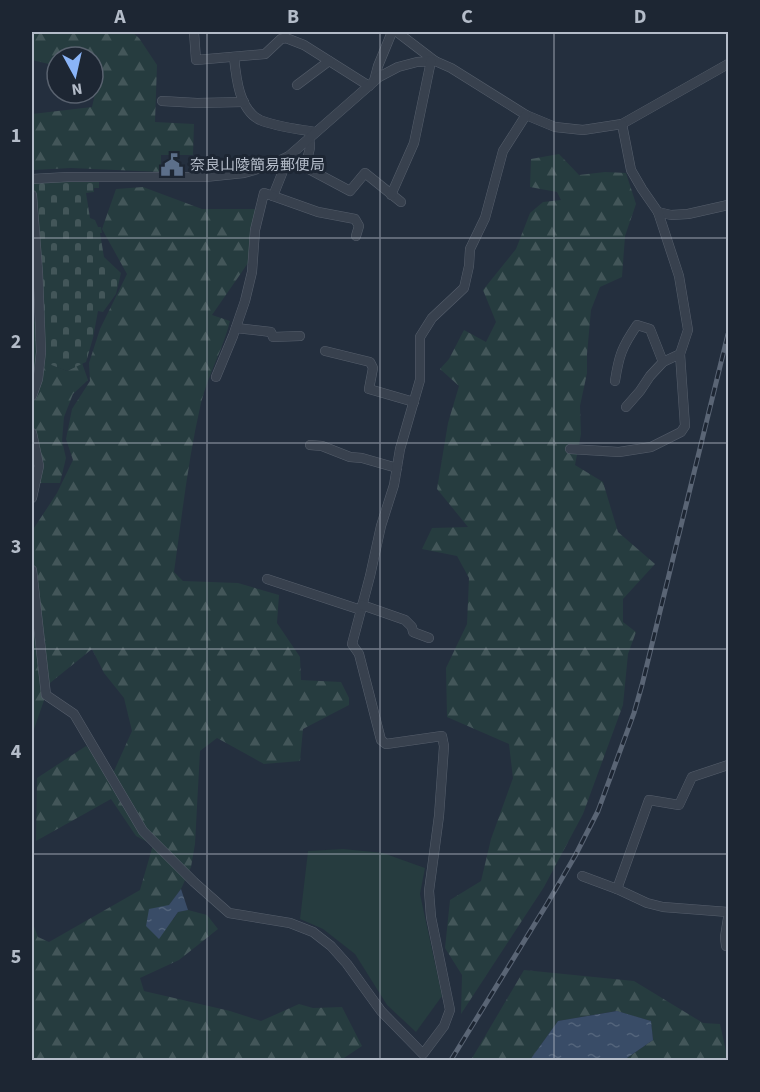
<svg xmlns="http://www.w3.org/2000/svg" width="760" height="1092" font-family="'Source Sans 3','Noto Sans JP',sans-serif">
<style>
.forest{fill:url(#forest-firs)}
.cemetery{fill:url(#cemetery-stones)}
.garden{fill:#263c3f}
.water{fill:url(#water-ripples)}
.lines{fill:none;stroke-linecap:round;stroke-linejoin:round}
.minor-casing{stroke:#565f6c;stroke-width:10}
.minor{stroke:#38414e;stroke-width:9}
.rail-casing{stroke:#5a6575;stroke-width:5}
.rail{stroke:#1d2633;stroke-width:3;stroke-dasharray:9;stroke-linecap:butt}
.grid{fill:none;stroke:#b4bcc9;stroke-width:1.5;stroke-opacity:0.55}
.labels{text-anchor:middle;stroke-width:6;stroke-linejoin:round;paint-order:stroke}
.poi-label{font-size:15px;fill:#b4bcc9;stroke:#1d2633;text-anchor:start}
.neatline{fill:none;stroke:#b4bcc9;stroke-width:2}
.grid-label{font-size:20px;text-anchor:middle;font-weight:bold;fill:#b4bcc9}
</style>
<defs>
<pattern id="forest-firs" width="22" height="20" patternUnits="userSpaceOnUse" patternTransform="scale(1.5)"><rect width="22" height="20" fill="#263c3f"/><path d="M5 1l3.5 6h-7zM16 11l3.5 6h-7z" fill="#435659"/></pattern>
<pattern id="cemetery-stones" width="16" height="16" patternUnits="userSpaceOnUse" patternTransform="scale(1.5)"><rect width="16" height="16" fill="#263c3f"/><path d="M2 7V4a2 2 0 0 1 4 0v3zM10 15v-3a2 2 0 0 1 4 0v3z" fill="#435659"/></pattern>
<pattern id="water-ripples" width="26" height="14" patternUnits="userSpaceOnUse" patternTransform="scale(1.5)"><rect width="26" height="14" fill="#394c67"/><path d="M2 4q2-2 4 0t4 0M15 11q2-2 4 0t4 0" fill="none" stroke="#53647b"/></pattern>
</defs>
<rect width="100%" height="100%" fill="#242f3e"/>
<g class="forest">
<path d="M32,32H132L139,38L157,65L155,122L194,124L193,155H161V172L71,168L33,170L32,114L92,107L98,81L93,76V57H57V66L32,60Z"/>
<path d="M559,154L579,175L605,172L626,173L636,204L625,236L622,277L600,287L591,310L587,354V373L580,406L581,434L575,465L603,482L618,532L655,564L623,599V622L636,632L628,654L623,705L583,814L544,887L461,1014L462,975L445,948L450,900L481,881L491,839L513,778L509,744L447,717L446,668L467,624L469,578L457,556L422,549L432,528L468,527L437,489L448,423L459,386L440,369L449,359L464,330L486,342L496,322L483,290L516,249L530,213L543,202L561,200L557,192L530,187L531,159Z"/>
<path d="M143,187L202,209H255L257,250L212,315L230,321C223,349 208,375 201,403C188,459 182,516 174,572L183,581L238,583L279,595L277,623L300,657L301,680L341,682L349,698V705L303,729L300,761L264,764L217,738L200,751L195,844L191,867L181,889L169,905L173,920L178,912L188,910L207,915L218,929L179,960L140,978L144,991L230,1011L261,1021L299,1004L313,1008L342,1007L362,1046L341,1060H32V921L38,937L49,942L140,890L153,845L136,836L111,799L36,841L37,778L86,746L114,771L132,731L124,698L104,673L92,649L50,683L33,732L32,733V531L57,493L73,460L66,439L72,409L90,381L89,363L100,329L127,274L102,229L116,189Z"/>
<path d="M32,314L50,364L67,371L82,363L88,380L73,394L64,417L62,441L66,458L60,483H32Z"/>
<path d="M524,970L634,981L703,1023L720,1024L728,1060H624L653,1040L651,1021L616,1011L558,1021L530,1060H471Z"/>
</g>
<path class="cemetery" d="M33,182H99V188H94V192L86,193L90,218L95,220L98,227H101L102,233H100L104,257L121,273L116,294L103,312L98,311L93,338L86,362L67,371L49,364L42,343Z"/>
<path class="garden" d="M343,849L383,853L425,868L420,894L442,996L416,1032L387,1005L355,954L323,929L300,919L308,851Z"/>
<g class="water">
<path d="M181,889L188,910L178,912L159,939L146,926L149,909L169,905Z"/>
<path d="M617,1011L651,1021L653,1040L624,1060H530L558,1021Z"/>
</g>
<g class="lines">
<g class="minor-casing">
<g id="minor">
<path d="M194,32L196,60L265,54L281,39L286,38L304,45L369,86"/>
<path d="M397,32L435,61"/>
<path d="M234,57C236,77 239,110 260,120C277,127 298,129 315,132"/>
<path d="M374,81L378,66L392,32"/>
<path d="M297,85L329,61"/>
<path d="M162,101L197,103L244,102"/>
<path d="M309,138C312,152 307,154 305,167L350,191L365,173L401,202"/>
<path d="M289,156L273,196L318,212L355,219L359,226L356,236"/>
<path d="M32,179L68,177H205L244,173L268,166L289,156L379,77L398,67L417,62L435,61L451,68L526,115L555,127L583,130L622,124L728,64"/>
<path d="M32,195L38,273L41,352L38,379L32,396"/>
<path d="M391,195L414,143L431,61"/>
<path d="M658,212L671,215L688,214L728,205"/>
<path d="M236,328L271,332L273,337L300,336"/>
<path d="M325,351L370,362L373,368L369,389L414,402"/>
<path d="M216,377L233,336L245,301L252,272L255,230L264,193L273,196"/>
<path d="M615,381C619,355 622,347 637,325L650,329L663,362"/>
<path d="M626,407L640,391L650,376L663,362L680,354"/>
<path d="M32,433L39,466L32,498"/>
<path d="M310,445L322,446L350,457L362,458L397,468"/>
<path d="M570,449L619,452L651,447L681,432L685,426L680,354L688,330L679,276L658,212L642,189L631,170L622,124"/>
<path d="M32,570L46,695L74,714L143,831L194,882L229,913L290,923L313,932L331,946L347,964L381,1011L423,1054L444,1026L450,1010L431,917L429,891L439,816L444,746L442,736L386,744L381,740L359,654L352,644L370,576L381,526L394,485L400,449L420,380V337L432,318L464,288L469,266L470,249L485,218L503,151L526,115"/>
<path d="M267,579L361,610"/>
<path d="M362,605L405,620L412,627L413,632L429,638"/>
<path d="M582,876L617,889L647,903L663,907L728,912"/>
<path d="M617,889L649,800L679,805L692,777L728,765"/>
<path d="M726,946L725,937L728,918"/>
</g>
</g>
<use href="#minor" class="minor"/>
<g class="rail-casing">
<path id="rail" d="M451,1060L547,904L575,856L598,811L634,713L642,685L728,334"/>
</g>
<use href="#rail" class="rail"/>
</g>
<path class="grid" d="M207,32V1060M380,32V1060M554,32V1060M32,238H728M32,443H728M32,649H728M32,854H728"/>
<defs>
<g id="civic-bare" transform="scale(1.8)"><path d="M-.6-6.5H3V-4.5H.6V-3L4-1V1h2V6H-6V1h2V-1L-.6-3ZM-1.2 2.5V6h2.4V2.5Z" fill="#5c6f8a" stroke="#1d2633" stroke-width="2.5" paint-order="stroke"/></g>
</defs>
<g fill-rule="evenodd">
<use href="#civic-bare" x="172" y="165"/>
</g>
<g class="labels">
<g class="poi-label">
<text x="190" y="170">奈良山陵簡易郵便局</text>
</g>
</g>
<rect width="760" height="1092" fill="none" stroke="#1d2633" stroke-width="66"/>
<g transform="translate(75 75) rotate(172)"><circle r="28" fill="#1d2633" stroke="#59626f" stroke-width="1.5"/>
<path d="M0-4.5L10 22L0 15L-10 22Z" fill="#8ab4f8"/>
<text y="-9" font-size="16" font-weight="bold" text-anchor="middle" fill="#b4bcc9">N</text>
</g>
<rect x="33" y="33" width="694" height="1026" class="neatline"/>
<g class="grid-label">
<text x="120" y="23">A</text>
<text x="293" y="23">B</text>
<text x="467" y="23">C</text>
<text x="640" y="23">D</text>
<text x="16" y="142">1</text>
<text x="16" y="348">2</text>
<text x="16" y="553">3</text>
<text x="16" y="758">4</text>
<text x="16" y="963">5</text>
</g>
</svg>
